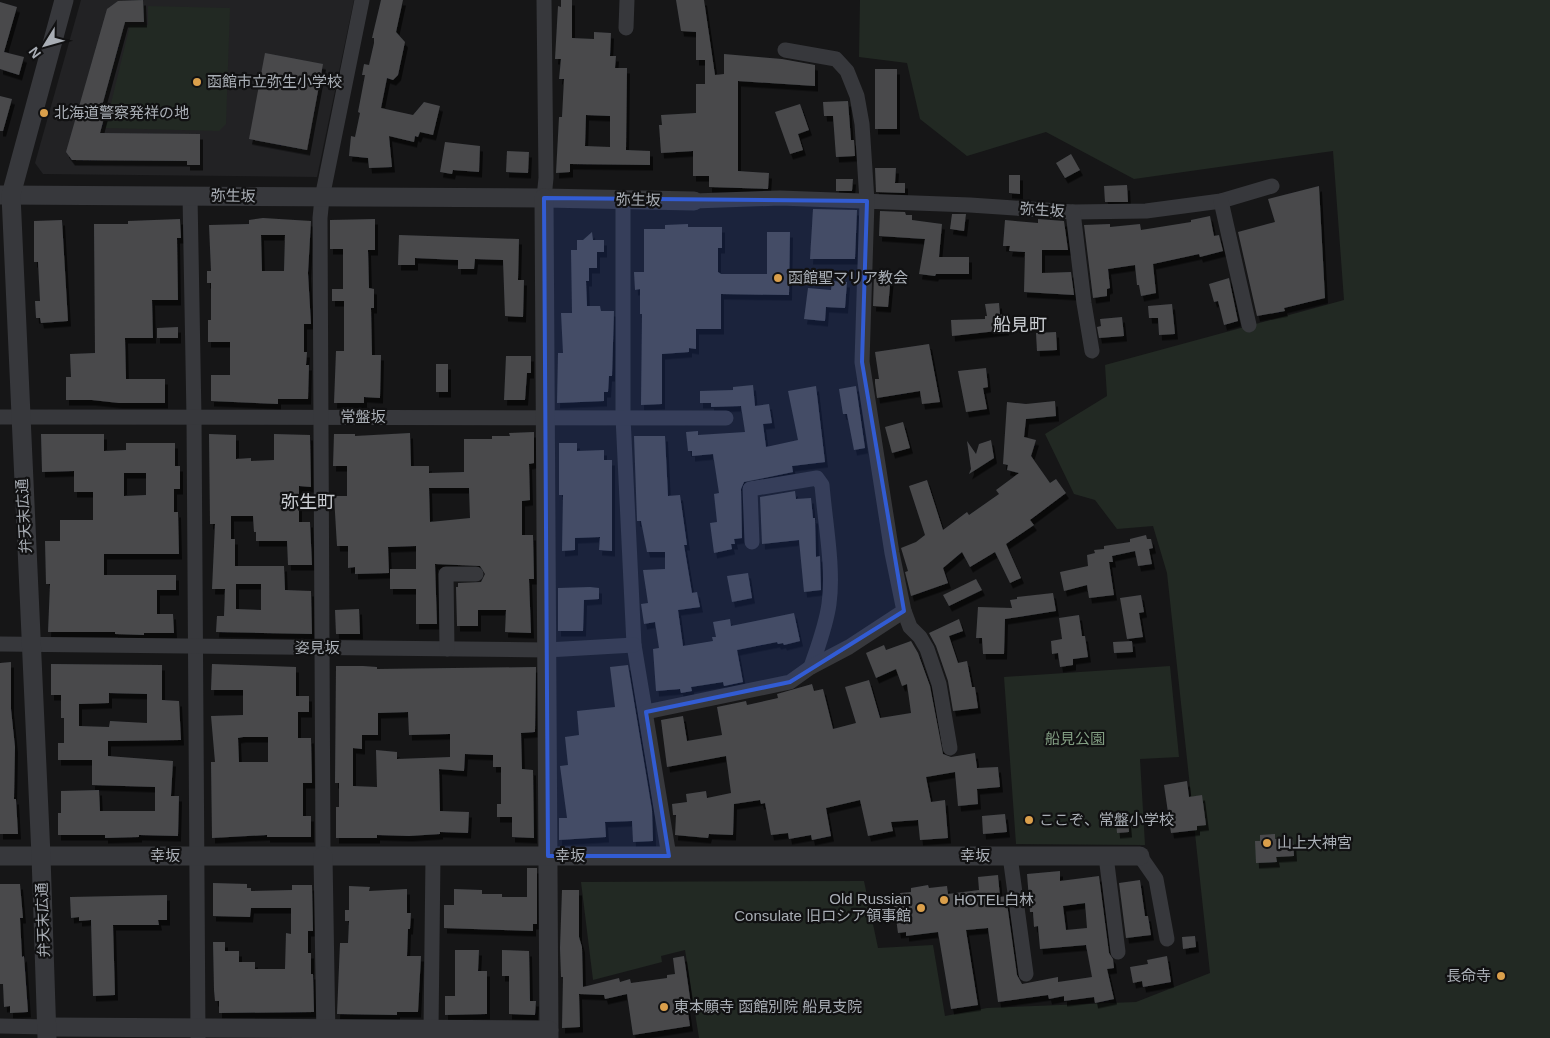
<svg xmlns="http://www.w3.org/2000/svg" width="1550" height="1038" font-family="Arial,'Noto Sans JP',sans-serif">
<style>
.built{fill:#222224}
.green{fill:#222923}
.building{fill:#48494c;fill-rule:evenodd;filter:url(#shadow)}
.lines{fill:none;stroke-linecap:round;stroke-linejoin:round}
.minor{stroke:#37383c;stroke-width:15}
.tertiary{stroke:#37383c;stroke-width:19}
.marked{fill:#325cd3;fill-opacity:0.2;stroke:#325cd3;stroke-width:4;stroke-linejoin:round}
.poi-dot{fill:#da9f4b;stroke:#111112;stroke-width:2}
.labels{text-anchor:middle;stroke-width:4.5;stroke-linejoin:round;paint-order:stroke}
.poi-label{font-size:15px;fill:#a9aeb5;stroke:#111112;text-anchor:start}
.street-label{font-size:15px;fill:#a9aeb5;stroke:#111112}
.park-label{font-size:15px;fill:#839e83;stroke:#111112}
.quarter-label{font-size:18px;fill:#cacdd2;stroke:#111112}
</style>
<defs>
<filter id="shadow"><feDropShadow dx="3" dy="5.5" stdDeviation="0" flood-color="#0009"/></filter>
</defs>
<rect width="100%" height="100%" fill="#161617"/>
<path class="built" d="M81,0H354L317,177L43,174L35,163Z"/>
<g class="green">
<path d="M860,0H1550V1038H699L685,950L661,956L662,962L593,980L581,882L864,881L878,948L933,945L945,1016L987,1008L1136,1002L1210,973L1167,573L1153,526L1117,529L1095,500L1074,494L1045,434L1107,396L1105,365L1344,300L1333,151L1134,179L1046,132L967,156L920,119L907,63L859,57Z"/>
<path d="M148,6L230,8L226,124L219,131L105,128L130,25H148Z"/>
<path d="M1170,666L1179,757L1140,759L1145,845L1016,844L1004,677Z"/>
</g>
<g class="building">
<path d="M143,0L144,22H125L102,106L107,107L100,133L200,134V165H187V161L72,160L66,152L107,9L118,1Z"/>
<path d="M381,0H403L396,32L405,42L398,75L393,80L387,78L381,108L413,115L424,102L440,106L433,135L420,132L418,137L415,136L414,142L389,136L392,167L369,168L368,158L349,156L351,136L355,137L360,113L358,112L365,75H362L364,64L369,65L374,43V38H372Z"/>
<path d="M561,0H572V38L594,39V32L611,33L610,56H616L615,68H627L626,150L650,151V165L570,164V172L556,173L559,117H562L564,79H559L561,59H555L558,6L561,7ZM586,115L610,116V147L585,146Z"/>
<path d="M676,0H704L715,75L724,74V54L782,59L815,65V86L738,81V171L769,173L768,189L709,187V176H693V151L661,153L659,125H662L661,115L696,113V84H705V60H696V32L681,31Z"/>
<path d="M0,2L17,7L4,52L24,57L19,75L0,69Z"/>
<path d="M265,53L323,64L307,150L249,139Z"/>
<rect x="875" y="69" width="22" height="60"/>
<path d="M0,96L12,99L3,131H0Z"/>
<path d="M848,101L851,140H854L855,156L836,157L833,116H824L823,102Z"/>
<path d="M800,104L809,130L798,134L803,150L790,154L775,112Z"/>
<path d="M445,142L480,146L479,172L453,170L452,174L440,172Z"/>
<path d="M507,151L529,152L528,173L506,172Z"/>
<path d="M1071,154L1080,170L1065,178L1056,163Z"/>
<path d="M875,168H896L895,183H905V193L876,192Z"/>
<path d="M1009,175H1020V194L1009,193Z"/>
<path d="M836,179H853L852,191H836Z"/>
<path d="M1127,185L1128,202H1105L1104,186Z"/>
<path d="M1319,186L1325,298L1284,308L1285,311L1257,316L1238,232L1275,222L1268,199Z"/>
<path d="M813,209L857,210L855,259H810Z"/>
<path d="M880,211L905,212L906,215H912V220L942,224L939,257H969V274H936L935,276L919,274L925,239L879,236Z"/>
<path d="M952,214H966L964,231L950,229Z"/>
<path d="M1210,216L1214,236L1219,235L1223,251L1200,257L1199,254L1153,264L1156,293L1141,296L1139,285H1137L1135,265L1108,269L1110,288L1107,289V296L1093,298L1084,225L1110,224V227L1140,224L1141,230L1191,222V220Z"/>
<path d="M263,218L311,221L308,273L311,324H304V352H307L306,365H309L308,399H278V404L211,401V375H230V342H208V320H211V283H207V271H211L209,225L249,224V220ZM261,235H285L284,271H262Z"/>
<path d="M180,219L181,238H177L178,300H152L153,338H125L126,379H165V403H119L92,400H66V377H71L70,354L95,353L94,224H128V221Z"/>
<path d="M375,219V250H368L369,288L374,289V308H371L372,355H381L380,398L364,397V403H334L336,351H344V301H332V289H343V249H330V220Z"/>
<path d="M1038,219L1064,221L1068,250H1042V273L1071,272L1074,295L1024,292L1025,252L1009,251L1010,246H1003L1005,220L1038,223Z"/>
<path d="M62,220L68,321L41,323L40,318H36L35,301H40L38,262H34V221Z"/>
<path d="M688,224V227H722V248H718V272L721,274H767V232H790L789,295L721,294V329H696V349L689,348V352L662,354V404L641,405L642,314H640V289L635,290L634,272H644V229H665V225Z"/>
<path d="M592,232L593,240H604V252H597V268H589V281H586L587,306H600L601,311H614L612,376H609L608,392H604V401L557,403L558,353H563L561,313H572L571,250H577V240H583Z"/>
<path d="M399,235L519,239L518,280H524L523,317L505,316L503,260L475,259L474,269H458V260L415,258V265H398Z"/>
<path d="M874,274L891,275L888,307L873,306Z"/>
<path d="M1229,278L1238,321L1224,325L1218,301L1214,302L1209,284Z"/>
<path d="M832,281L847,282L845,308L826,307L825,321L804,319L808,288L831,290Z"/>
<path d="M999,303L1000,315L1005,314L1006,330L952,336L951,320L985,319V316H987L985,304Z"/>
<path d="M1172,304L1175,334L1159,335L1158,318H1149L1148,306Z"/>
<path d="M1122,317L1124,336L1099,338L1097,327L1101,326L1100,319Z"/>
<path d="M178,327V338H157V328Z"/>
<path d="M1056,332L1057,350L1037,351L1036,333Z"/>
<path d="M929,344L940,402L922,404L920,391L877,398L875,383V379H879L875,352Z"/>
<path d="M506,356H531V373H527L525,400H504Z"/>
<rect x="436" y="364" width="12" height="28"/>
<path d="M986,368L988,387L983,388L987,409L966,412L958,371Z"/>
<path d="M753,385L755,406L769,404L772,423L763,424L766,447L798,440L788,391L816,386L825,462L792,466L793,472L744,482L741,489L742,538L734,539L735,544H731L732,549L714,553L710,523L717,522L714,494L719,493L713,454L692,456V451H688L686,432L698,431V435L745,432L741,406L711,407V403H700V391L733,390V387Z"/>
<path d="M856,386L865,448L854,450L847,414H843L839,389Z"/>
<path d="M1055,401L1056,416L1026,419L1024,437L1036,440L1031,456L1050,483L1056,479L1066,493L1030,520L1034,525L1006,544L1021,578L1010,583L995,552L970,567L962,552L943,568L948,583L911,596L905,572L908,571L901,548L916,542L925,535L909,486L927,480L943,530L967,512L969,515L999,494L996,490L1019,473L1007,470L1008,465L1003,464L1007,402L1026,404Z"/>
<path d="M903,422L910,448L892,453L885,427Z"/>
<path d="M534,432V463L529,464L530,500L522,501V535H533L534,579H529L531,633L505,632L506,610H478V626H457L456,587H458V583L481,582L485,574L480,566L435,564L437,624H416V589H390V569H416V546L388,547L389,573L355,574V567L348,568V546H337L334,496H347V466H333L334,434H355V436L410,433L411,466H429V473L464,472V439H492V436H510L509,433ZM429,488H469L470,518L430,522Z"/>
<path d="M41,434H104V451L126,450V443H175V466H180V489H174V512H178L179,554H104V575H176V590H157V614H173L174,633H144V635L115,634V632H48L50,584H46L45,541H60V520H93V492H74V471L42,472ZM124,473H146V495L124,496Z"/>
<path d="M209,434L236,435V459L251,458V461L274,460V434L310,435L311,487L299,486V522H310L312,565H288L287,541H256V532H254L253,516H231V539H235V566H284L285,590L311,591L312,634L216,632L217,616H224L225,589H212L215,524H210ZM236,584H261V610L236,609Z"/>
<path d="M634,436H665L668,496L680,495L687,545H684L692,593L697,592L700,607L678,610L683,646L713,641L712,637H716L713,622L730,619L731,626L794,613L800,641L784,645L783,643L778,644L777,642L737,650L743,682L724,686L723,682L691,687L692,691L681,693L680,689L656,691L653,649L659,648L655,622L644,624L641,604L648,603L643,570L665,569V552H647L641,521H637Z"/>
<path d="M991,440L994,458L969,474L971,469L967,441L976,454L979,444Z"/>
<path d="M559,443H577V451L604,450V460H612V551L599,550L600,537L575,538V550L562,551L563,495H559Z"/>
<path d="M795,491L796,499L811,498L813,518H815L816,557L820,556L821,590L804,592L799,540L762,544L760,497Z"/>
<path d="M1146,535L1147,539H1151L1153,548L1149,549L1152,564L1138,566L1135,551L1112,556L1113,562H1109L1114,595L1089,598L1087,585L1064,591L1060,572L1088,566L1087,555L1095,553L1094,550L1104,549V546L1130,542V539Z"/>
<path d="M748,573L752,598L732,602L727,576Z"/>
<path d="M976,579L982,590L949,606L943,595Z"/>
<path d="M590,587L599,588V599L584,600L583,631H558V588Z"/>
<path d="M1053,593L1056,611L1005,619L1004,654H983L982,638H976L978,607L1012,608L1010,600L1017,599V597Z"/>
<path d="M1141,595L1144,612L1139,613L1143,637L1127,639L1120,598Z"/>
<path d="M359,609L360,634H336L335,610Z"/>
<path d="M1079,615L1082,636H1085L1088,657L1073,659V665L1060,667L1058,653L1052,654L1051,641L1062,639L1059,618Z"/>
<path d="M959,619L963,631L949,636L958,663L967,661L972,687H975L978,708L953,711L948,681L936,646L929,633Z"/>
<path d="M911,641L918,653L930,686L943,754L951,757L975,753L977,768L998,767L1000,787L977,789L978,804L958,806L955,772L926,777L931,802L945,800L948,838L920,840L918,820L891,822L893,831L868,836L860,800L826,808L831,836L812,840L811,835L789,839L788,833L771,835L765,803L761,804L760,800L734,804L733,835L709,834L708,838L675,835L676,815H673L672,804L687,802L686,794L706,791L707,798L731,793L726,756L667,767L661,720L683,716L687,741L722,735L717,707L746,701L747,705L778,698L777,694L812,684L814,691L823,689L833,729L856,723L845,687L869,680L880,718L911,713L907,684L902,686L896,669L876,678L866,653L884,645L886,650Z"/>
<path d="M1132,641L1133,652L1114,653L1113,642Z"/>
<path d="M11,662V709L15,747L14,799H16L18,834H0V663Z"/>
<path d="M51,664L162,665V700L179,701L181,740L108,741V756L173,761L171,796H179L178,836L139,835V837L105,838V835H58V813H61V791L99,790L100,811H155V787L92,785V760H58V743H64V718H61V695H51ZM109,693L147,694V723L110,721L109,727L79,726V704L109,703Z"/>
<path d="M212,664L296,667V696H309V712H298V738H311L312,783H303V816H311V837H267V835L212,838L211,762H215L211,716L243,715V690H211ZM243,737H268V762H239L238,738Z"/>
<path d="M628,665L652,810L653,841L633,842L632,821L605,822L606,837L559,840V818H567L560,766L568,765L565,737L579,735L577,711L615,707L610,667Z"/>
<path d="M336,666H363L377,667V669L536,667L535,732L521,733L522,769L533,770L534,838L512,837V817H497V804H501V767H493V755L465,754L464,771L439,769L440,811L469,812L468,833L440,832V834L409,836L377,835V838H336V807H339V783H335ZM408,712L409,735L450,734V757L397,759V752L376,750L377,787L353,786V748L362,749V735H378V713Z"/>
<path d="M1187,781L1189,797L1202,795L1206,825L1197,826V830L1171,833L1164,785Z"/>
<path d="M1005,814L1007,832L983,834L982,816Z"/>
<path d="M1116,820H1128L1129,832L1117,833Z"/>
<path d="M1275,834V839H1293L1294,856L1276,857L1277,862L1256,863L1255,841H1260V835Z"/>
<path d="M527,868H537V924H533V931L444,928V905H454V889L482,890V894H502V897H527Z"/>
<path d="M1060,871V881L1099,876L1109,953L1113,959L1114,968L1107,969L1114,999L1095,1003L1094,997L1064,1001V996L1049,999L1048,995L998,1002L988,928L966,930L978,1005L951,1009L938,932L906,936V932L898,933L894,904L901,903L900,893L911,892V888L928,885L929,888L947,886L948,894L979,890L978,877L998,875L1000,897L1006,896L1017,975L1022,984L1058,977V982L1092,977L1086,945L1040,949L1038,926L1034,927L1033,912H1030L1027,874ZM1085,903L1087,928L1066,930L1063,906Z"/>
<path d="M1140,880L1145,916H1148L1151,935L1126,938L1119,883Z"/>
<path d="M213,883L247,884V888H251V891L292,890V885H312L313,931H308V953H311V974H313L314,1012L219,1013V1001H215L214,990L213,942H225V951H239V962H255V969H285L286,933L291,934V908H251L250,917L213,916Z"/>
<path d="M0,884H20L23,918H20L22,957L24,956L28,1012L10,1013V1006L4,1007L3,984H0Z"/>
<path d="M349,886L370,887L369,891L407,889V913H411L410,929H408L407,956H421L418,1012H397V1015L337,1014L340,943H348L349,921H345V910H349Z"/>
<path d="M562,890H579V937L582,947L583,987L619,978L620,982L630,979L631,983L667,978V975L675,974L673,958L684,956L691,1005L687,1006L690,1026L633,1035L627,994L605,999L604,995L579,994L580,1027L562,1028L563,977H561L560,948Z"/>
<path d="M167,895V920H158L159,925H113L115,995L93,996L91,920L79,921V917L71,918L70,897Z"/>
<path d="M1195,936L1196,947L1183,949L1182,937Z"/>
<path d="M455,950H479L478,971H487V1014L445,1015V996H455Z"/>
<path d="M502,950L529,951L530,1001H536L535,1015L509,1014V976H502Z"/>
<path d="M1167,956L1171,982L1143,987L1142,981L1133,983L1130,967L1148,964L1147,960Z"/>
</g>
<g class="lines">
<g class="minor">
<path d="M626,28L627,0"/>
<path d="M190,195L194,417L198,1038"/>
<path d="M544,198L546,178L544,0"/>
<path d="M623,200V417L634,645L669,856"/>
<path d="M694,201L780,198L970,205L1073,212L1146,211L1221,201L1272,186"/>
<path d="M1221,201L1249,325"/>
<path d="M1073,212L1084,303L1092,351"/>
<path d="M0,417L726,418"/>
<path d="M752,542L750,489L817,478L822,485C825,522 834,568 829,604C826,626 818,646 811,667"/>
<path d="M904,611L910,627L920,637L927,649L939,684L950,748"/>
<path d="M0,644L547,650L634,645"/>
<path d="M447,649L446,574H476"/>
<path d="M646,712L790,682L811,667L849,647L904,611L892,553L862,362L867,201L862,124L857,96L847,71L836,59L785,50"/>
<path d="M323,856L320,218L322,198L362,0"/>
<path d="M1010,856L1026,974"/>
<path d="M1106,856L1118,952"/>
<path d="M1140,856L1156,879L1167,939"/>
<path d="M0,1026L47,1027"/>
<path d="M431,1030L433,856"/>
</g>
<g class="tertiary">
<path d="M0,195L544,198L694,201"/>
<path d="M544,198L549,1038"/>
<path d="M0,856H1140"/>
<path d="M323,856L326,1038"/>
<path d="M47,1027L549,1030"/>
<path d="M47,1038L41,856L11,195L64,0"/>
</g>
</g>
<path class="marked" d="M544,198L867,201L862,362L904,611L790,682L646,712L669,856H548Z"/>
<g class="poi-dot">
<circle cx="197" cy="82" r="5"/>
<circle cx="44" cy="113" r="5"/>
<circle cx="778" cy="278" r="5"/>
<circle cx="1029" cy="820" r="5"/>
<circle cx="1267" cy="843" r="5"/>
<circle cx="944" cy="900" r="5"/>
<circle cx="921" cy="908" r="5"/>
<circle cx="1501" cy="976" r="5"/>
<circle cx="664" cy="1007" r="5"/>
</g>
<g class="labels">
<g class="poi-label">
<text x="207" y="87">函館市立弥生小学校</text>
<text x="54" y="118">北海道警察発祥の地</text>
<text x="788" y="283">函館聖マリア教会</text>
<text x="1039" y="825">ここぞ、常盤小学校</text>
<text x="1277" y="848">山上大神宮</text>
<text x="911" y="904" text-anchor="end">Old Russian<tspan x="911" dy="17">Consulate 旧ロシア領事館</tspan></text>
<text x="954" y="905">HOTEL白林</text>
<text x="1491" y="981" text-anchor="end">長命寺</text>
<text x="674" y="1012">東本願寺 函館別院 船見支院</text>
</g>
<g class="street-label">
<text transform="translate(233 196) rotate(1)" y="5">弥生坂</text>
<text transform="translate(638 200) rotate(1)" y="5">弥生坂</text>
<text transform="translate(1042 210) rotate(4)" y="5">弥生坂</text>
<text x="363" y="422">常盤坂</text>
<text transform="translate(24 516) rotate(-93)" y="5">弁天末広通</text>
<text x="317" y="653">姿見坂</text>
<text x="165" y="861">幸坂</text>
<text x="570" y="861">幸坂</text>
<text x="975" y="861">幸坂</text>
<text transform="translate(43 920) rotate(-92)" y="5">弁天末広通</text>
</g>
<g class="park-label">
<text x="1075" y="744">船見公園</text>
</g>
<g class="quarter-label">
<text x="1020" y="331">船見町</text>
<text x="308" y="508">弥生町</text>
</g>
</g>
<g transform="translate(45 45) rotate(233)" stroke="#111112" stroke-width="4" paint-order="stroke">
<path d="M0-4L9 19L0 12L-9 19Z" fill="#a9aeb5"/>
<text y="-8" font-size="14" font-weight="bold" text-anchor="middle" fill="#a9aeb5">N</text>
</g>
</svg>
